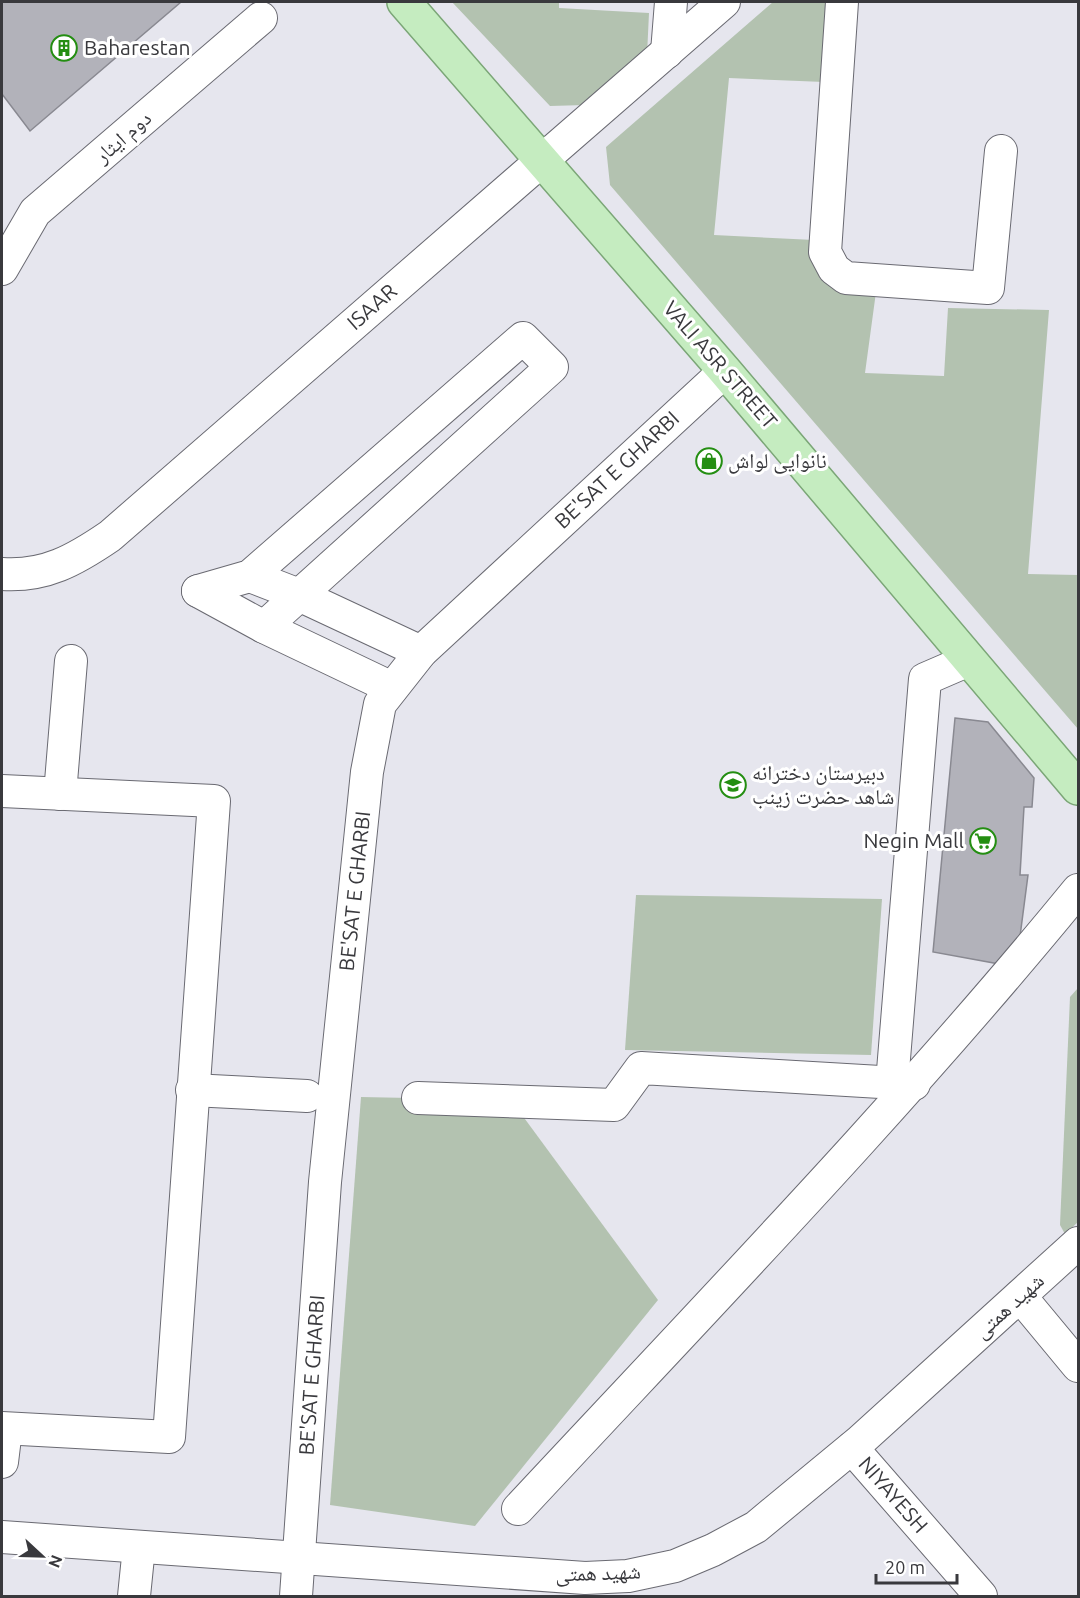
<svg xmlns="http://www.w3.org/2000/svg" width="1080" height="1598" font-family="Ubuntu,'Noto Naskh Arabic',sans-serif">
<style>
.green{fill:#b3c2b0}
.building{fill:#b2b2ba;stroke:#898991;stroke-width:1.5}
.lines{fill:none;stroke-linecap:round;stroke-linejoin:round}
.minor-casing{stroke:#6a6a72;stroke-width:34}
.major-casing{stroke:#7ba677;stroke-width:36}
.minor{stroke:#fff;stroke-width:32}
.major{stroke:#c5ecc0;stroke-width:33}
.labels{text-anchor:middle;stroke-width:6;stroke-linejoin:round;paint-order:stroke}
.poi-label{font-size:21px;fill:#39393d;stroke:#fff;text-anchor:start}
.street-label{font-size:21px;fill:#39393d;stroke:#fff}
</style>
<rect width="100%" height="100%" fill="#e6e6ee"/>
<g class="green">
<path d="M452,2H559V8L649,13L647,55L585,105L550,106Z"/>
<path d="M773,2H831L824,82L729,78L714,235L814,240L820,279L876,292L865,373L944,376L948,308L1049,310L1028,574L1078,575V729L610,185L606,147Z"/>
<path d="M636,895L882,899L871,1055L625,1050Z"/>
<path d="M1078,988V1222L1065,1234L1060,1225L1070,997Z"/>
<path d="M361,1097L511,1100L658,1300L475,1526L330,1505Z"/>
</g>
<g class="building">
<path d="M2,2H181L30,131L2,94Z"/>
<path d="M955,718L988,722L1034,778L1032,807H1024L1020,875H1028L1016,967L933,952Z"/>
</g>
<g class="lines">
<g class="minor-casing">
<g id="minor">
<path d="M842,2L825,252L834,269L846,278L988,288L1001,151"/>
<path d="M667,52L671,2"/>
<path d="M2,269L35,212L261,18"/>
<path d="M2,574C45,577 75,560 110,536L724,2"/>
<path d="M250,576L299,595L421,652"/>
<path d="M198,591L250,576L523,338L552,367L264,627"/>
<path d="M198,591L264,627L392,688"/>
<path d="M2,791L214,801L169,1437L2,1428"/>
<path d="M60,794L71,661"/>
<path d="M892,1083L925,679L969,660"/>
<path d="M192,1090L307,1096"/>
<path d="M418,1098L614,1105L641,1068L914,1084"/>
<path d="M1020,1296L1078,1366"/>
<path d="M852,1448L981,1596"/>
<path d="M2,1462L6,1429"/>
<path d="M518,1509C708,1305 902,1105 1078,890"/>
<path d="M2,1537L585,1578L628,1576L675,1566L713,1550L756,1527L860,1441L1078,1243"/>
<path d="M134,1596L139,1547"/>
<path d="M296,1596L325,1182L367,772L380,704L421,652L725,371"/>
</g>
</g>
<g class="major-casing">
<path id="major" d="M404,2L725,371L1078,788"/>
</g>
<use href="#minor" class="minor"/>
<use href="#major" class="major"/>
</g>
<defs>
<g id="building-ring" transform="scale(1.35)"><circle r="9.5" fill="#fff" stroke="#248e12" stroke-width="1.5"/><path d="M-4-6H4V6H1V3H-1V6H-4ZM-2.5-4.3h1.7v1.8h-1.7ZM.8-4.3h1.7v1.8H.8ZM-2.5-1h1.7V.8h-1.7ZM.8-1h1.7V.8H.8Z" fill="#248e12"/></g>
<g id="shop-ring" transform="scale(1.35)"><circle r="9.5" fill="#fff" stroke="#248e12" stroke-width="1.5"/><path d="M-5-2.5h2.3a2.7 3.5 0 0 1 5.4 0H5L5.5 6h-11ZM-1.5-2.5h3a1.5 2.3 0 0 0-3 0Z" fill="#248e12"/></g>
<g id="school-ring" transform="scale(1.35)"><circle r="9.5" fill="#fff" stroke="#248e12" stroke-width="1.5"/><path d="M0-5L7-2L0 1L-7-2ZM-4 1L0 2.5L4 1V4Q0 6-4 4Z" fill="#248e12"/></g>
<g id="supermarket-ring" transform="scale(1.35)"><circle r="9.5" fill="#fff" stroke="#248e12" stroke-width="1.5"/><path d="M-6-5.5h2.5l.6 2H6L4.5 2H-2.5L-4.4-4H-6ZM-1.5 3.2a1.3 1.3 0 1 0 .1 0ZM3 3.2a1.3 1.3 0 1 0 .1 0Z" fill="#248e12"/></g>
</defs>
<g fill-rule="evenodd">
<use href="#building-ring" x="64" y="48"/>
<use href="#shop-ring" x="709" y="461"/>
<use href="#school-ring" x="733" y="785"/>
<use href="#supermarket-ring" x="983" y="841"/>
</g>
<g class="labels">
<g class="poi-label">
<text x="84" y="55">Baharestan</text>
<text x="728" y="468">نانوایی لواش</text>
<text x="752" y="780">دبیرستان دخترانه<tspan x="752" dy="24">شاهد حضرت زینب</tspan></text>
<text x="964" y="848" text-anchor="end">Negin Mall</text>
</g>
<g class="street-label">
<text transform="translate(123 137) rotate(-41)" y="7">دوم ایثار</text>
<text transform="translate(372 307) rotate(-41)" y="7">ISAAR</text>
<text transform="translate(720 365) rotate(49)" y="7">VALI ASR STREET</text>
<text transform="translate(617 470) rotate(-43)" y="7">BE'SAT E GHARBI</text>
<text transform="translate(355 891) rotate(-84)" y="7">BE'SAT E GHARBI</text>
<text transform="translate(1009 1306) rotate(-42)" y="7">شهید همتی</text>
<text transform="translate(312 1375) rotate(-86)" y="7">BE'SAT E GHARBI</text>
<text transform="translate(893 1495) rotate(49)" y="7">NIYAYESH</text>
<text transform="translate(598 1573) rotate(-2)" y="7">شهید همتی</text>
</g>
</g>
<rect width="1080" height="1598" fill="none" stroke="#39393d" stroke-width="6"/>
<g transform="translate(42 1556) rotate(112)" stroke="#ffffff" stroke-width="4.5" paint-order="stroke">
<path d="M0-4.5L10 22L0 15L-10 22Z" fill="#39393d"/>
<text y="-9" font-size="16" font-weight="bold" text-anchor="middle" fill="#39393d">N</text>
</g>
<path d="M876 1574v9h81v-9" fill="none" stroke="#39393d" stroke-width="3"/>
<text x="885" y="1574" font-size="18" fill="#39393d" stroke="#ffffff" stroke-width="4.5" paint-order="stroke">20 m</text>
</svg>
